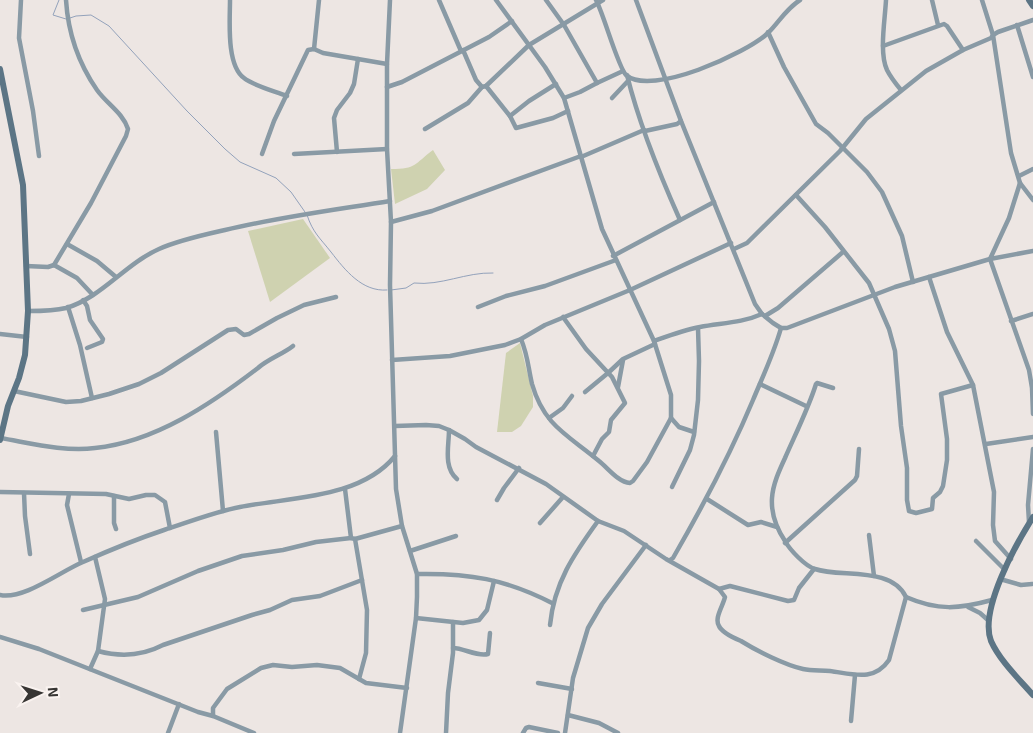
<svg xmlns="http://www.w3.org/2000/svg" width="1033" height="733" font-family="'Exo 2',sans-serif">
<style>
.green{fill:#cfd2b0}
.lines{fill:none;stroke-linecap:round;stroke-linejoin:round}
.stream{stroke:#93a2bb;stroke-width:1}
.street{stroke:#899aa5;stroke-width:4.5}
.secondary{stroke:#5c7585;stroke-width:6}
</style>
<rect width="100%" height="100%" fill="#ede6e3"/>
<g class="green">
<path d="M433,150L445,170L427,189L395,204L391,169C417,169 414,164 433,150Z"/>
<path d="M303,219L330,258L270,302L248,231Z"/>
<path d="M520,343L533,396V407L521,426L512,432H497L506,353Z"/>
</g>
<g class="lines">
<g class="stream">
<path d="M59,0L53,15L66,19"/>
<path d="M70,18L76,16L91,15L109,26L187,111L225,149L240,162L276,178L291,192L305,212"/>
<path d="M307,215C313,233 320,238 331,252C345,270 362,292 387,290"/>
<path d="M391,290L406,288L414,283C441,286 466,272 493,273"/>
</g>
<g class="street">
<path d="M21,0L19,38L33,111L39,156"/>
<path d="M230,0C230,20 226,65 244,78C254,86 274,91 287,96"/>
<path d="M390,0L387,64V149L391,222L390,285L396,489L402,526L417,574V597L416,618L400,733"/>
<path d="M439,0L461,51"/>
<path d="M496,0L545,67L564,98L602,229L654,341L671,395V418L647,462L633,481L630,483C618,482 608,468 599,461C568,435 544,426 532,384C528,367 528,356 521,339"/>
<path d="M546,0L564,25L597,83"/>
<path d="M596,0C604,15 618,67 626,75C651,97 747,53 768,33C779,22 786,9 800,0"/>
<path d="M636,0L681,121L755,304L762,314L773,323L781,328H787L895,287L990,259L1033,251"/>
<path d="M886,0C885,20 879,53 887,70C891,78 896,84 901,90"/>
<path d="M932,0L938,25"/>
<path d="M982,0L993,35L1011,153L1020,183L1033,200"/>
<path d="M1017,25L1033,77"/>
<path d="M768,32L784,67L816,124L828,133L867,172L882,192L902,236L913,282"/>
<path d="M883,46L944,24L947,26L963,50"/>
<path d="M314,49L319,0"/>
<path d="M463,50L476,80L482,87"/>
<path d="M627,75C639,124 659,173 680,220"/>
<path d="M486,86L510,116L516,128L553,118L568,111"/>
<path d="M387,87L402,82L489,37L512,21"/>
<path d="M564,98L580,92L597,83L623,71"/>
<path d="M612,98L628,81"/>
<path d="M510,116L529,101L556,84"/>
<path d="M425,129L468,103L482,87L486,86L529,45L603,0"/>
<path d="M645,131L677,124L681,121"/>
<path d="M337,152L334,118L337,110L350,93L354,84L358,59"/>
<path d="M262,154L274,121L308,50L314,49L323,53L387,64"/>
<path d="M294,154L387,149"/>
<path d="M581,157L644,130"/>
<path d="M1019,176L1033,169"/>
<path d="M1020,183L1009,218L990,259L1029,370L1032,388L1033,414"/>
<path d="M796,195L825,227L869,283L889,329L895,351L901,426L907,468V500L909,511L916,513L932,509L933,498L940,492L943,486L947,460V439L941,394L973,385"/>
<path d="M391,222L432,211L581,156"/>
<path d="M67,244L97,261L116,277"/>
<path d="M734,249L747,243L840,151L866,119L926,71L963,50L991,38L993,35L998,32L1033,20"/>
<path d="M613,256L714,202"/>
<path d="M54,265L91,203L126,136L128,129C123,113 107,104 97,90C79,64 68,32 66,0"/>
<path d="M26,266L48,267L54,265L77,278L92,294"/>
<path d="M929,277L947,332L973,385L994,492L993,525L995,541L1011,559"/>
<path d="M83,300L87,306L90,320L103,339L102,342L87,348"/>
<path d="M68,307L80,345L92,398"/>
<path d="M478,307L506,296L545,286L616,260"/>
<path d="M28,311C40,311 54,311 66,308C101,298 125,264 159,249C179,240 203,235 225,230C279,217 334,210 390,201"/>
<path d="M765,316L778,308L843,252"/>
<path d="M563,317L586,349L612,377L625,403L611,420L609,432L602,439L593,456"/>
<path d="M1011,321L1033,314"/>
<path d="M0,334L27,337"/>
<path d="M654,341C668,336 684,330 700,327C720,323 742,323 762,314"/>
<path d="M392,360L450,356L505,345L521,339L545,325L630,290L731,243"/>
<path d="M760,384L806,406"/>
<path d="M618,387L623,360"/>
<path d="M833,388L817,383L816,384C809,407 795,435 785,458C779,471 773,484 772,498C771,513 777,529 785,541C790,550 805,566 815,569C841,578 891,566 906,597C938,611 959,609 992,600"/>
<path d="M14,391L66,402L81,401L109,394L139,384L161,373L228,330L236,329L244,335L249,334L277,318L304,305L336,297"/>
<path d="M585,392L608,373L623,359L655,344"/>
<path d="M549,418L563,408L572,396"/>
<path d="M671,418L679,427L694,432"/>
<path d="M395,426L426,425L439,426L449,430L465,439L476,447L546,484L598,521L624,531L666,559L719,589L725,597C723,606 714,618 719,626C722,633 734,638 741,641C757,651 785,665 803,669C812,671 821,670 830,671C853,674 874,682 889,660L906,597"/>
<path d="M449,430C449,446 443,467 457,479"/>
<path d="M216,432L223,511"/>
<path d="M0,438C30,443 64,452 95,448C155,442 211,404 258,368C268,359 283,354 293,346"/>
<path d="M986,444L1033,437"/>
<path d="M672,487L690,450L694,435L698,400L699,361L698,328"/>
<path d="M345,489L351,538L355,539L367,610L366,653L359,679"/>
<path d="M0,492L106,494L129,499L146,495H155L165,502L170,528"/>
<path d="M24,493L25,516L30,554"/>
<path d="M69,494L67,505L81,562"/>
<path d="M114,496V523L116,529"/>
<path d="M707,499L748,525L761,522L777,527"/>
<path d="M497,500L504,488L519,468"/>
<path d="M1029,522L1028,505L1033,449"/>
<path d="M540,523L563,497"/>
<path d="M869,535L874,576"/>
<path d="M355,539L402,526"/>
<path d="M976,541L1005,570"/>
<path d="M785,543L855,480L857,476L859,449"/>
<path d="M410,551L456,536"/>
<path d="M670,560L673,558C703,506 730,455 753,400C763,376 774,353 781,328"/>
<path d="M417,574C469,573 505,579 552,603"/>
<path d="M1000,579L1021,585L1032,584"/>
<path d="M719,589L730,586L788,601L794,600L799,588L814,569"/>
<path d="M0,595C24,600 61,571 83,562C110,550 137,539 164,530C189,522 214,512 240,507C290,497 360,499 395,456"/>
<path d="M968,607L980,613L989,621"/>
<path d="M83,610L138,597L198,571L242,556L283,550L316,542L351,538"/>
<path d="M416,618L463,623L479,620L487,610L494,581"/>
<path d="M550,625C554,583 574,554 598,521"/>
<path d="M0,637L39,649L198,712L213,716L254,733"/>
<path d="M453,648C464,648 477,657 488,654L490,633"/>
<path d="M98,651C120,657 142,656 163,645L252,615L270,610L292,600L320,596L362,580"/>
<path d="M90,669L98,651L105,599L95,557"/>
<path d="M538,683L572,689"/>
<path d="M568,715L599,723L618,733"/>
<path d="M213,716V708L227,689L261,668L273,665L292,667L317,665L340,668L366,683L407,688"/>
<path d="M851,721L855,675"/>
<path d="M168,733L179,704"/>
<path d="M446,733L448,693L453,653V622"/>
<path d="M523,733L526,728L529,727L558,733"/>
<path d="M565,733L573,678L588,628L602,604L646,545"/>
</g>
<g class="secondary">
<path d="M1029,0L1033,6"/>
<path d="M0,69L23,185L28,311L25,355L19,378L8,406L0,440"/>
<path d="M1033,517C1016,544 979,610 991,641C1000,661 1019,679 1033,695"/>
</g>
</g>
<g transform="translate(40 693) rotate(86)" stroke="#faf3f0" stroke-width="4" paint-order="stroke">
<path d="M0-4L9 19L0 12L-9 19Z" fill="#373533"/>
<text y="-8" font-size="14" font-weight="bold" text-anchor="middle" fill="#373533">N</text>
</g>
</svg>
